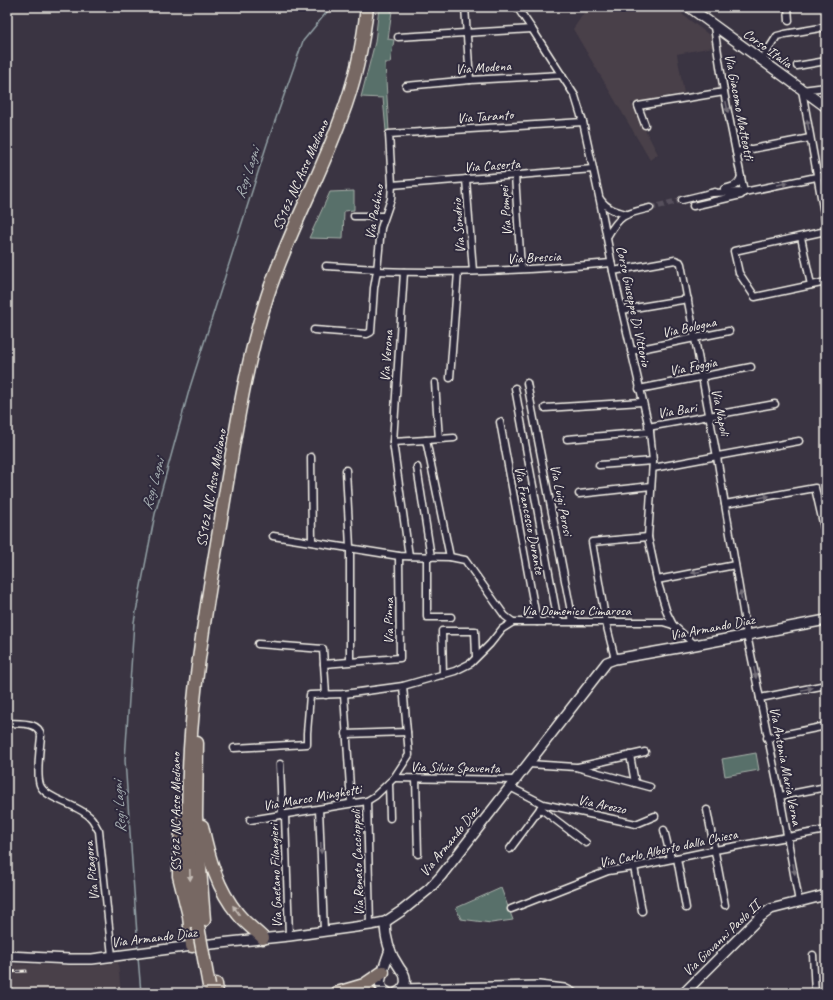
<svg xmlns="http://www.w3.org/2000/svg" width="833" height="1000" font-family="Caveat,sans-serif">
<style>
.built{fill:#483f48}
.grass{fill:#59706a;stroke:#a6b0a9}
.lines{fill:none;stroke-linecap:round;stroke-linejoin:round}
.stream{stroke:#92a0a5;stroke-width:1.5}
.street-tunnel{stroke:#56505b;stroke-width:6;stroke-dasharray:6 3;stroke-linecap:butt}
.street-casing{stroke:#f4f1e8;stroke-width:9}
.secondary-casing{stroke:#f4f1e8;stroke-width:12}
.highway-casing{stroke:#f4f1e8;stroke-width:15}
.street{stroke:#2f2a3d;stroke-width:6}
.secondary{stroke:#2f2a3d;stroke-width:9}
.highway{stroke:#776864;stroke-width:12}
.rail-casing{stroke:#f4f1e8;stroke-width:3}
.rail{stroke:#2f2a3d;stroke-width:1.5;stroke-dasharray:4.5;stroke-linecap:butt}
.highway-bridge-casing{stroke:#f4f1e8;stroke-width:15;stroke-linecap:butt}
.highway-bridge{stroke:#776864;stroke-width:12}
.oneway{fill:#747079}
.oneway2{fill:#c2bab3}
.labels{text-anchor:middle;stroke-width:4;stroke-linejoin:round;paint-order:stroke}
.street-label{font-size:14px;fill:#f4f1e8;stroke:#2f2a3d}
.water-label{font-size:15px;font-style:italic;fill:#abb4b6;stroke:#2f2a3d}
</style>
<rect width="100%" height="100%" fill="#3a3442"/>
<filter id="ink" filterUnits="userSpaceOnUse"><feTurbulence type="fractalNoise" baseFrequency=".025" numOctaves="2"/><feDisplacementMap in="SourceGraphic" scale="8" xChannelSelector="R" yChannelSelector="G"/><feConvolveMatrix kernelMatrix="1 2 1 2 8 2 1 2 1" color-interpolation-filters="sRGB"/></filter>
<g filter="url(#ink)">
<g class="built">
<path d="M588,7H676L681,11L683,15L712,37L713,47L677,54L684,93L631,103L658,154L650,160L573,29Z"/>
<path d="M118,962L121,993H7V964L95,966Z"/>
</g>
<g class="grass">
<path d="M379,7H390V10L392,11L388,39L394,40L390,63H385L389,131H386L383,98L361,97L375,42Z"/>
<path d="M354,191V210L344,211L343,239L309,238L330,192Z"/>
<path d="M756,753L759,770L725,776L722,759Z"/>
<path d="M501,888L513,920L491,923L461,919L456,908Z"/>
</g>
<g class="lines">
<g class="stream">
<path d="M138,949L125,760L134,622L155,514L190,387L267,144L303,41L331,7"/>
<path d="M138,957L141,993"/>
</g>
<path class="street-tunnel" d="M650,208L682,200"/>
<g class="street-casing">
<g id="street">
<path d="M465,7L470,80"/>
<path d="M517,7L532,29L575,96L583,122L600,201L613,271L650,432L653,461L648,537L657,580L667,613L673,625"/>
<path d="M788,7L789,21"/>
<path d="M398,37L532,29"/>
<path d="M761,61L777,36L785,34L826,27"/>
<path d="M797,66L826,61"/>
<path d="M406,86L470,80L562,75"/>
<path d="M826,87L802,90L826,225"/>
<path d="M645,125L638,106L724,92"/>
<path d="M736,152L810,138"/>
<path d="M515,175L521,269"/>
<path d="M466,179L473,271"/>
<path d="M392,185L593,169"/>
<path d="M724,189C732,187 738,186 741,177"/>
<path d="M711,193L744,192L826,175"/>
<path d="M600,199C607,209 615,211 626,214"/>
<path d="M682,200L715,192"/>
<path d="M693,206L741,195L744,192L724,92L714,27"/>
<path d="M354,216H384"/>
<path d="M826,231L734,251L739,273L755,297L826,282"/>
<path d="M607,237C620,214 625,214 650,208"/>
<path d="M801,237L811,285"/>
<path d="M326,266L377,269"/>
<path d="M377,271C455,274 533,270 611,263"/>
<path d="M613,271L675,260L680,262L681,264L717,457L747,635L780,796L799,902"/>
<path d="M404,272L393,442L426,440L450,557"/>
<path d="M622,310L688,299"/>
<path d="M314,330L367,334L371,332L374,288L377,271L381,228L391,199L392,185L389,134L583,122"/>
<path d="M631,351L729,331"/>
<path d="M450,378L458,272"/>
<path d="M435,383L439,439"/>
<path d="M527,383L573,622"/>
<path d="M515,388L558,622"/>
<path d="M639,389L751,367"/>
<path d="M545,408L642,402"/>
<path d="M500,422L537,622"/>
<path d="M648,427L775,404"/>
<path d="M567,439L650,432"/>
<path d="M426,440L454,438"/>
<path d="M393,442L409,556"/>
<path d="M311,457L312,541"/>
<path d="M599,465L653,461"/>
<path d="M417,467L431,557"/>
<path d="M653,468L799,441"/>
<path d="M346,470L350,547V661"/>
<path d="M579,494L651,486"/>
<path d="M725,504L815,488L826,536"/>
<path d="M273,536L399,556L450,557L465,560L505,616L513,622H663L673,625L695,645"/>
<path d="M427,557V617H451"/>
<path d="M657,580L735,565"/>
<path d="M258,644L323,649L326,695"/>
<path d="M615,659L606,623L592,542L648,537"/>
<path d="M324,664L400,658L399,556"/>
<path d="M443,675L442,631H475L476,657"/>
<path d="M344,694L351,803"/>
<path d="M760,698L826,685"/>
<path d="M7,723C18,724 40,721 41,736C40,748 36,774 40,785C45,799 80,805 91,818C94,821 96,827 99,831L112,956"/>
<path d="M346,734L407,732"/>
<path d="M767,738L826,726"/>
<path d="M234,748L307,744V733L310,695L344,694L403,686L455,671L471,663L490,644L502,629L513,622"/>
<path d="M630,755L635,783"/>
<path d="M280,764L282,815"/>
<path d="M529,764L576,767L650,787"/>
<path d="M578,767L645,752"/>
<path d="M394,778L515,780"/>
<path d="M416,778L418,854"/>
<path d="M389,783L390,818"/>
<path d="M510,787L543,804L636,824L655,816"/>
<path d="M780,796L826,787"/>
<path d="M367,801L370,925"/>
<path d="M540,808L586,843"/>
<path d="M319,809L324,931"/>
<path d="M707,810L725,905"/>
<path d="M285,815L289,936"/>
<path d="M250,820L367,801L375,796L394,778L409,755L403,686"/>
<path d="M664,830L671,859"/>
<path d="M510,849L542,806"/>
<path d="M677,858L686,908"/>
<path d="M634,867L642,911"/>
<path d="M511,909L608,871L634,867L715,850L826,830"/>
<path d="M813,955L815,993"/>
</g>
</g>
<g class="secondary-casing">
<g id="secondary">
<path d="M689,7L826,107"/>
<path d="M385,922C385,937 390,954 399,967C401,971 405,973 405,978C407,985 402,990 396,993"/>
<path d="M7,956L70,959H92L192,946L289,936L370,925L385,922L403,910L429,889L441,876L607,662L615,659L695,645L826,620"/>
<path d="M403,989L539,986L564,989L572,993"/>
<path d="M388,993C385,991 382,989 381,987C378,980 388,957 390,949"/>
<path d="M684,993L760,917L771,909L826,895"/>
</g>
</g>
<g class="highway-casing">
<g id="highway">
<path d="M197,743L196,816L204,920"/>
<path d="M182,821L179,856V876L189,916L192,946"/>
<path d="M202,826C209,858 217,889 238,914C245,923 255,930 263,938"/>
<path d="M198,926C196,912 192,898 191,884C189,868 189,852 189,837C184,725 205,616 223,507C235,436 245,365 267,297C287,235 319,179 341,118C355,82 363,45 367,7"/>
<path d="M216,984L217,993"/>
<path d="M337,993L364,985L383,972"/>
<path d="M362,993H370"/>
</g>
</g>
<use href="#street" class="street"/>
<use href="#secondary" class="secondary"/>
<use href="#highway" class="highway"/>
<g class="rail-casing">
<path id="rail" d="M7,972L26,971"/>
</g>
<use href="#rail" class="rail"/>
<g class="highway-bridge-casing">
<path id="highway-bridge" d="M198,926L209,986"/>
</g>
<use href="#highway-bridge" class="highway-bridge"/>
</g>
<defs><path id="oneway-solid" d="M-6-.8H1V-3.2L6.5 0L1 3.2V.8H-6Z"/></defs>
<g class="oneway">
<use href="#oneway-solid" transform="translate(727 107) rotate(79)"/>
<use href="#oneway-solid" transform="translate(808 125) rotate(-100)"/>
<use href="#oneway-solid" transform="translate(782 184) rotate(-12)"/>
<use href="#oneway-solid" transform="translate(764 497) rotate(-10)"/>
<use href="#oneway-solid" transform="translate(697 572) rotate(169)"/>
<use href="#oneway-solid" transform="translate(741 596) rotate(-100)"/>
<use href="#oneway-solid" transform="translate(755 673) rotate(79)"/>
<use href="#oneway-solid" transform="translate(807 689) rotate(-12)"/>
<use href="#oneway-solid" transform="translate(321 848) rotate(88)"/>
<use href="#oneway-solid" transform="translate(794 869) rotate(80)"/>
</g>
<g class="oneway2">
<use href="#oneway-solid" transform="translate(190 875) rotate(88)"/>
<use href="#oneway-solid" transform="translate(236 910) rotate(-126)"/>
</g>
</g>
<g class="labels">
<g class="street-label">
<text transform="translate(768 48) rotate(36)" y="5">Corso Italia</text>
<text transform="translate(483 67) rotate(-4)" y="5">Via Modena</text>
<text transform="translate(740 107) rotate(79)" y="5">Via Giacomo Matteotti</text>
<text transform="translate(485 116) rotate(-4)" y="5">Via Taranto</text>
<text transform="translate(492 165) rotate(-4)" y="5">Via Caserta</text>
<text transform="translate(300 175) rotate(-66)" y="5">SS162 NC Asse Mediano</text>
<text transform="translate(505 211) rotate(-94)" y="5">Via Pompei</text>
<text transform="translate(374 212) rotate(-80)" y="5">Via Pachino</text>
<text transform="translate(458 226) rotate(-94)" y="5">Via Sondrio</text>
<text transform="translate(534 257) rotate(-3)" y="5">Via Brescia</text>
<text transform="translate(634 306) rotate(78)" y="5">Corso Giuseppe Di Vittorio</text>
<text transform="translate(689 327) rotate(-12)" y="5">Via Bologna</text>
<text transform="translate(386 356) rotate(-86)" y="5">Via Verona</text>
<text transform="translate(693 366) rotate(-11)" y="5">Via Foggia</text>
<text transform="translate(677 410) rotate(-9)" y="5">Via Bari</text>
<text transform="translate(721 412) rotate(79)" y="5">Via Napoli</text>
<text transform="translate(211 488) rotate(-80)" y="5">SS162 NC Asse Mediano</text>
<text transform="translate(562 500) rotate(79)" y="5">Via Luigi Perosi</text>
<text transform="translate(530 520) rotate(79)" y="5">Via Francesco Durante</text>
<text x="576" y="615">Via Domenico Cimarosa</text>
<text transform="translate(388 621) rotate(-90)" y="5">Via Pinna</text>
<text transform="translate(712 627) rotate(-11)" y="5">Via Armando Diaz</text>
<text transform="translate(786 766) rotate(79)" y="5">Via Antonia Maria Verna</text>
<text transform="translate(455 767) rotate(1)" y="5">Via Silvio Spaventa</text>
<text transform="translate(312 797) rotate(-10)" y="5">Via Marco Minghetti</text>
<text transform="translate(602 804) rotate(12)" y="5">Via Arezzo</text>
<text transform="translate(175 812) rotate(-90)" y="5">SS162 NC Asse Mediano</text>
<text transform="translate(449 841) rotate(-51)" y="5">Via Armando Diaz</text>
<text transform="translate(668 848) rotate(-12)" y="5">Via Carlo Alberto dalla Chiesa</text>
<text transform="translate(357 863) rotate(-92)" y="5">Via Renato Caccioppoli</text>
<text transform="translate(91 871) rotate(-96)" y="5">Via Pitagora</text>
<text transform="translate(275 876) rotate(-92)" y="5">Via Gaetano Filangieri</text>
<text transform="translate(154 937) rotate(-7)" y="5">Via Armando Diaz</text>
<text transform="translate(721 938) rotate(-44)" y="5">Via Giovanni Paolo II</text>
</g>
<g class="water-label">
<text transform="translate(247 173) rotate(-72)" y="5">Regi Lagni</text>
<text transform="translate(153 484) rotate(-75)" y="5">Regi Lagni</text>
<text transform="translate(119 807) rotate(-94)" y="5">Regi Lagni</text>
</g>
</g>
<rect width="833" height="1000" fill="none" stroke="#2f2a3d" stroke-width="24"/>
<rect x="12" y="12" width="809" height="976" fill="none" stroke="#f4f1e8" stroke-width="1.5" filter="url(#ink)"/>
</svg>
